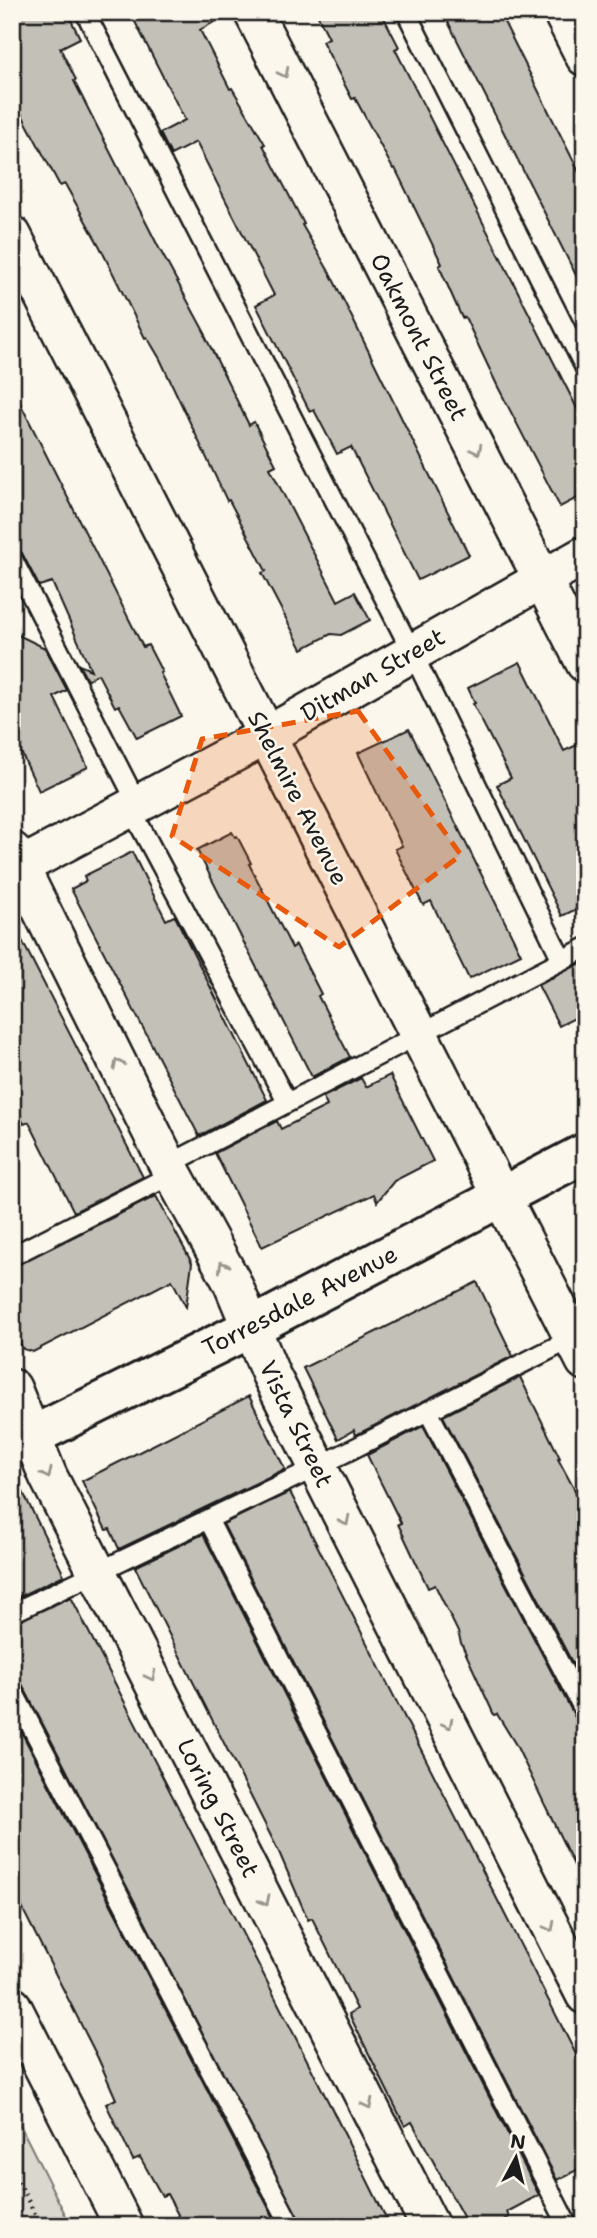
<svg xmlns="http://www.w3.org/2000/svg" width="597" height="2238" font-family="'Shantell Sans',sans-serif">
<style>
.green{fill:#dad7ce;stroke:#7b7a75;stroke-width:2}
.building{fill:#c3c0b8;stroke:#1c1c1c;stroke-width:2}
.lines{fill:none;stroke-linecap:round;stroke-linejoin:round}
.lane-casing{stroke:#1c1c1c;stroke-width:23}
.street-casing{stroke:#1c1c1c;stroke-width:42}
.secondary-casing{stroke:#1c1c1c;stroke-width:44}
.path{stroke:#1c1c1c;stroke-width:4.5;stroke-dasharray:2 5;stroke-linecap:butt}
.lane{stroke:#fbf7ec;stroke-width:18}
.street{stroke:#fbf7ec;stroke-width:37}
.secondary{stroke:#fbf7ec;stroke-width:38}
.oneway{stroke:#97948e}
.marked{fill:#e8590c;fill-opacity:0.2;stroke:#e8590c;stroke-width:5;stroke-dasharray:14 9;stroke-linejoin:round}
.labels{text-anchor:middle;stroke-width:5;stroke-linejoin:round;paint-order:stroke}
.street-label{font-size:24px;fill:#1c1c1c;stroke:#fbf7ec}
</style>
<rect width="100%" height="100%" fill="#fbf7ec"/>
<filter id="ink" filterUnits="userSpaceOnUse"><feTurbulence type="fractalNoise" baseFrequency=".0143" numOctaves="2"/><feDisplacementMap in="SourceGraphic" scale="14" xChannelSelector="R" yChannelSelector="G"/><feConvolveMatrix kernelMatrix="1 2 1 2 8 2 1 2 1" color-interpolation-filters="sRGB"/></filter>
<g filter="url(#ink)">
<path class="green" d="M12,2109L71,2226H12Z"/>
<g class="building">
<path d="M12,12H67L80,38L60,48L76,80L74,81L159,248L206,335L205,336L249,425L254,422L276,465L270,468L338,601L355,592L370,620L341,635L331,634L302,649L262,573L266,571L229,500L227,501L160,359L147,337L145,338L100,247L65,184L60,186L12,96V84L18,81L12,69Z"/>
<path d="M130,12H232L200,30L230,89L232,88L265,144L263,145L304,224L302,225L331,275L469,555L418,580L351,447L337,454L314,410L310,412L256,305L274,295L196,142L171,155L160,133L185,120Z"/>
<path d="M316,12H381L399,47L395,49L585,424V494L560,507L497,385L465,317L462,318L439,266L442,264L395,168L393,169L355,98L352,99L334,64L322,41L329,38Z"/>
<path d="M443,12H499L585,184V293Z"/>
<path d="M12,387L143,647L148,645L162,672L160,673L181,716L137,738L119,705L115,707L98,674L87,680L79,665L91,670L52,582L39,586L22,553L12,547Z"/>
<path d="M12,632L45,648L67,690L54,697L88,767L39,791L12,733Z"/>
<path d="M520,662L564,751L577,745L585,759V905L562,916L497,785L511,778L473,704L475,703L468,688Z"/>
<path d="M409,729L521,954L469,979L431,901L423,905L395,849L402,846L358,753Z"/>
<path d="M232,832L235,837L237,836L251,863L249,864L292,948L296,945L321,994L318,996L350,1057L312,1077L197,850Z"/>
<path d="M132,852L166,920L174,916L176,918L267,1100L199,1136L71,889L86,881L84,876Z"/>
<path d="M12,921L143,1177L74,1212L29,1122L24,1124L12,1102Z"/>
<path d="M585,961V1013L559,1026L538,985Z"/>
<path d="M390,1075L433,1161L394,1181L377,1202L374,1194L262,1247L215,1153L277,1121L281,1129L327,1106L323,1097L361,1078L366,1087Z"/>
<path d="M156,1196L192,1263L186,1307L172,1280L33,1352L23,1349L12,1327V1267Z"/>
<path d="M477,1282L513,1356L356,1435L354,1430L338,1439L303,1368Z"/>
<path d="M520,1377L560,1458L558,1459L585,1509V1687L443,1416Z"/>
<path d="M249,1396L285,1469L119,1549L110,1529L106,1530L82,1481Z"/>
<path d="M423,1426L575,1717L585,1723V1888L516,1745L497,1714L494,1715L461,1643L458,1632L435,1585L428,1588L398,1524L401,1523L367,1455Z"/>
<path d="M12,1470L64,1575L12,1600Z"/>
<path d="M290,1492L585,2072V2080L580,2083L585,2092V2166L557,2180L223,1524Z"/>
<path d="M203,1534L539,2195L507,2212L509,2217L493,2226H468L412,2122L405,2126L349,2014L357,2009L312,1918L308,1920L279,1852L135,1567Z"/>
<path d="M71,1597L333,2111L390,2226H302L22,1684L12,1678V1624Z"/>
<path d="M12,1714L278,2226H184L167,2194L162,2196L140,2157L133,2160L106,2104L116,2099L98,2058L12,1888V1872L18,1869L12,1854Z"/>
</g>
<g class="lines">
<g class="lane-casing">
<g id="lane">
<path d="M85,12L413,654L562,960"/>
<path d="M406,12L585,368"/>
<path d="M12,558L138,805"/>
<path d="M131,809L287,1102"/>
<path d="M168,1165L585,948"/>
<path d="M12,1256L173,1174"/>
<path d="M428,1411L585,1712"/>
<path d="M208,1519L568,2226"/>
<path d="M12,1613L317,1467L573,1338"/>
<path d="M12,1689L291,2226"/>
</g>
</g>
<g class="street-casing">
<g id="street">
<path d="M253,12L585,663"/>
<path d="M562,12L585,57"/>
<path d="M12,235L585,1361"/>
<path d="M12,851L168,1165L232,1282L271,1375L585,1995"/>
<path d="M12,871L266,736L585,555"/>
<path d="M12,1388L48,1476L430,2226"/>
<path d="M12,2006L124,2226"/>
</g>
</g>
<g class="secondary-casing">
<path id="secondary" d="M12,1446L250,1328L585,1153"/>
</g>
<path class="path" d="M12,2169L41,2226"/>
<use href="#lane" class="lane"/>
<use href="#street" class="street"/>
<use href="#secondary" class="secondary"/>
</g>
<defs><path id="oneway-chevron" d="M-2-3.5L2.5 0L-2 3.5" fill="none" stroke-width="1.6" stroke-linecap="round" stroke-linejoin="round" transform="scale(1.75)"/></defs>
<g class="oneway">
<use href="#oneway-chevron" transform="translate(284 73) rotate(63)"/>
<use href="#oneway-chevron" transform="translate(477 450) rotate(63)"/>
<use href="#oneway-chevron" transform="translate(118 1064) rotate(-116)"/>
<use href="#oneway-chevron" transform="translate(223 1266) rotate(-119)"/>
<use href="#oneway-chevron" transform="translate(47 1474) rotate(65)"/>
<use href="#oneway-chevron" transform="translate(345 1521) rotate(63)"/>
<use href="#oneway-chevron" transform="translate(151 1676) rotate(63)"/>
<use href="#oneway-chevron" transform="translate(448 1724) rotate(63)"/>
<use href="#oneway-chevron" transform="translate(265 1901) rotate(63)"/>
<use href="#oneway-chevron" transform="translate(550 1927) rotate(63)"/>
<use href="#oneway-chevron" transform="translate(368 2104) rotate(63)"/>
</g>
</g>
<path class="marked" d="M358,711L461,855L339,947L172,836L202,739Z"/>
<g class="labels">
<g class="street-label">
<text transform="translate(419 337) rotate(63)" y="8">Oakmont Street</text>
<text transform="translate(373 675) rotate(-30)" y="8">Ditman Street</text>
<text transform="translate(298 798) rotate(63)" y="8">Shelmire Avenue</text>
<text transform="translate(300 1301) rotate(-27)" y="8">Torresdale Avenue</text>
<text transform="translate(296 1424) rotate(64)" y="8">Vista Street</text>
<text transform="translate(218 1808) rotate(63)" y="8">Loring Street</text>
</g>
</g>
<rect width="597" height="2238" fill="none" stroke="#fbf7ec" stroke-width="42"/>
<rect x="21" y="21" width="555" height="2196" fill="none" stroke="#1c1c1c" stroke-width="2.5" filter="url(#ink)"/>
<g transform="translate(516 2158) rotate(7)" stroke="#fbf7ec" stroke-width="5" paint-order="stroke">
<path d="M0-5L12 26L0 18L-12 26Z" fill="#1c1c1c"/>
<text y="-10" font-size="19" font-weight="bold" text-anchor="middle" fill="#1c1c1c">N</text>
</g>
</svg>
